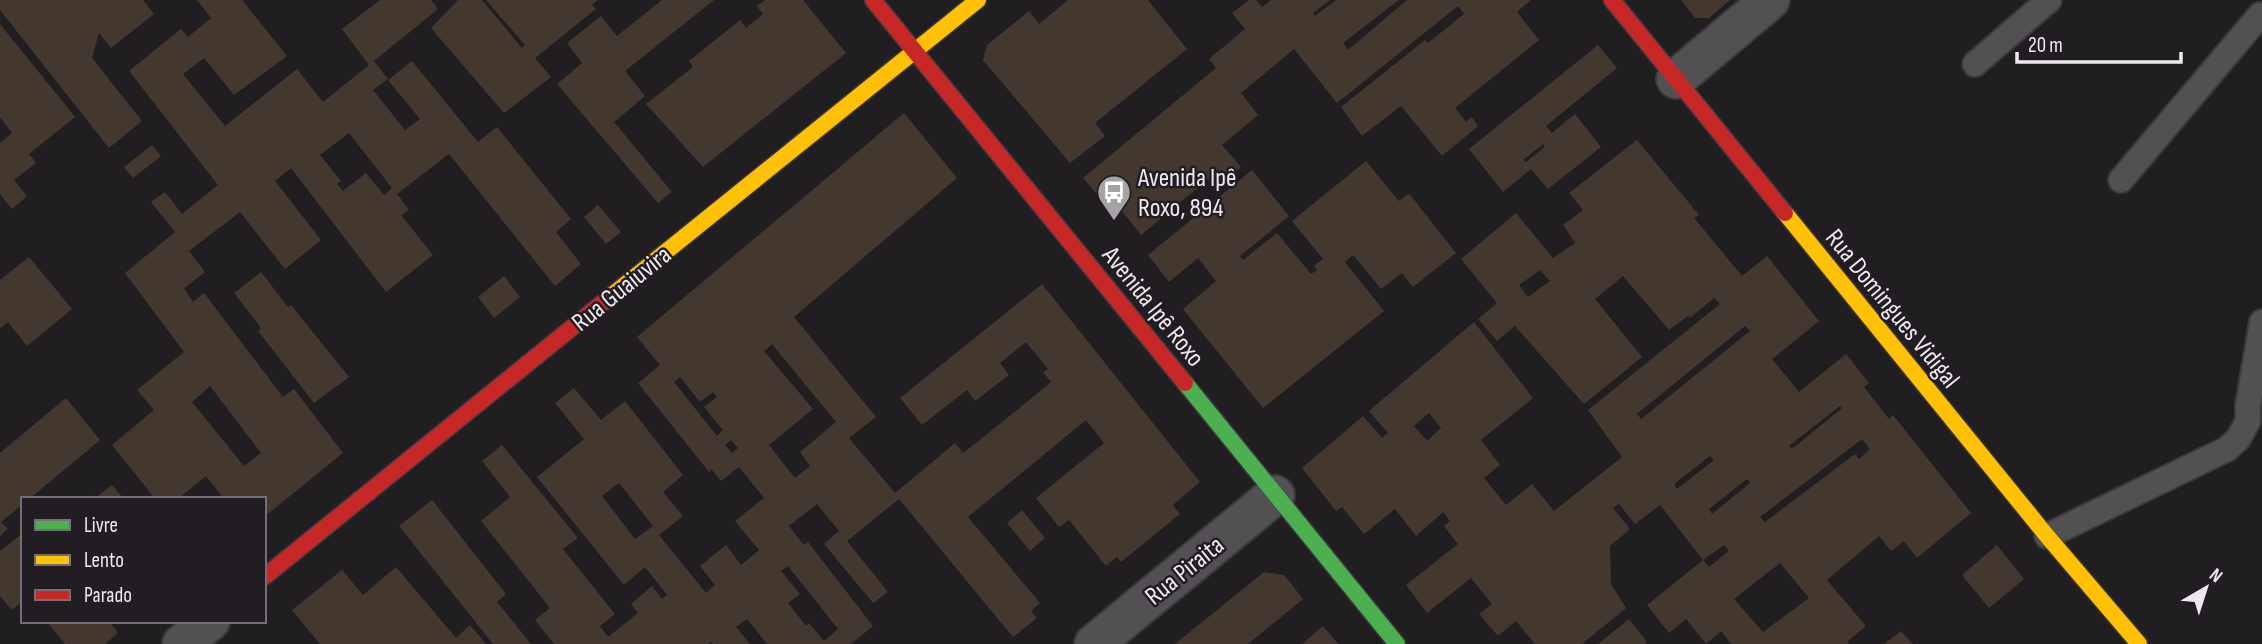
<svg xmlns="http://www.w3.org/2000/svg" width="2262" height="644" font-family="'Sofia Sans Condensed',sans-serif">
<style>
.building{fill:#43382f;fill-rule:evenodd}
.lines{fill:none;stroke-linecap:round;stroke-linejoin:round}
.lane-casing{stroke:#3b393c;stroke-width:28}
.street-casing{stroke:#3b393c;stroke-width:42}
.fast-casing{stroke:#3b393c;stroke-width:19}
.slow-casing{stroke:#3b393c;stroke-width:19}
.jam-casing{stroke:#3b393c;stroke-width:19}
.lane{stroke:#535054;stroke-width:24}
.street{stroke:#535054;stroke-width:38}
.fast{stroke:#4caf50;stroke-width:16}
.slow{stroke:#ffc107;stroke-width:16}
.jam{stroke:#c62828;stroke-width:16}
.labels{text-anchor:middle;stroke-width:5;stroke-linejoin:round;paint-order:stroke}
.poi-label{font-size:26px;fill:#edeaee;stroke:#221d23;text-anchor:start}
.street-label{font-size:26px;fill:#edeaee;stroke:#221d23}
</style>
<rect width="100%" height="100%" fill="#211e22"/>
<g class="building">
<path d="M0,0H143L154,14L111,48L99,33L92,58L142,121L109,148L0,10Z"/>
<path d="M197,0H242L287,56L234,95L204,58L183,74L225,126L297,69L323,102L369,65L342,29L380,0H431L438,9L374,61L388,79L373,90L405,130L420,119L388,80L412,61L478,142L497,127L571,219L556,232L581,264L555,286L449,154L397,194L409,210L401,215L433,255L386,292L291,168L275,181L321,240L285,269L240,212L189,251L205,272L184,288L193,302L204,293L283,397L294,389L343,453L264,517V499H224L206,476L178,499H148L152,495L112,445L154,410L137,390L184,352L125,273L175,232L151,202L165,192L182,214L218,185L129,71L181,29L188,37L211,18ZM349,133L392,188L384,195L366,173L343,191L337,184L341,181L320,155ZM210,386L261,453L244,466L192,402Z"/>
<path d="M458,0H482L522,48L525,45L486,0H598L592,5L596,9L535,58L551,77L504,113L431,28Z"/>
<path d="M662,0H714L625,71L645,96L614,122L672,192L658,203L557,84L582,63L567,43L601,16L617,36Z"/>
<path d="M765,0H803L846,53L703,167L646,104L693,67L689,61L740,20L746,28L763,14L757,6Z"/>
<path d="M1068,0H1148L1187,49L1095,123L1105,136L1070,163L983,60L987,45L1029,11L1039,24Z"/>
<path d="M1249,0H1256L1262,7L1271,0H1330L1313,13L1315,16L1336,0H1399L1343,43L1348,50L1407,0H1531L1517,12L1539,40L1455,108L1466,122L1472,117L1478,126L1442,156L1401,106L1362,136L1341,107L1425,40L1428,43L1464,14L1458,6L1337,103L1294,49L1241,93L1258,115L1222,145L1241,167L1215,188L1201,172L1195,177L1201,185L1141,235L1113,200L1106,205L1083,178L1216,68L1209,59L1245,29L1232,13Z"/>
<path d="M1681,0H1730L1709,18H1695Z"/>
<path d="M0,24L75,117L29,154L36,163L14,180L27,196L12,209L0,194V143L12,133L0,117Z"/>
<path d="M1598,45L1617,68L1546,126L1552,133L1575,114L1601,147L1548,189L1531,169L1503,192L1469,149ZM1543,144L1545,147L1526,162L1523,160Z"/>
<path d="M904,113L957,178L794,317L876,417L849,438L895,493L955,443L963,453L996,427L1051,382L1043,372L1048,369L1026,342L1000,363L1009,375L975,401L967,390L922,425L900,398L1042,284L1200,482L1173,505L1180,514L1121,562L1117,557L1106,566L1069,520L1059,527L1036,498L1104,443L1086,420L968,517L1040,603L1031,611L1037,618L1013,637L899,499L847,541L888,592L873,603L824,544L839,531L817,504L789,526L804,545L808,542L873,626L851,644H767L747,619L736,627L750,644H713L711,642L708,644H554L535,620L550,608L481,521L510,497L482,461L502,445L578,538L563,549L615,614L600,626L608,637L638,613L631,604L652,586L662,599L667,595L645,567L624,585L537,477L584,439L555,403L574,388L601,420L625,401L683,475L663,492L683,516L659,535L706,593L715,585L700,566L726,545L741,565L759,550L735,521L764,498L739,467L721,481L711,469L709,472L638,383L660,365L637,337ZM772,344L836,422L800,452L810,466L795,478L769,445L813,409L764,351ZM680,377L700,402L713,392L717,397L704,407L723,430L717,436L674,382ZM731,440L738,448L732,453L725,445ZM619,483L653,526L635,539L602,496ZM788,566L838,629L824,641L809,623L806,626L788,603L800,594L781,571Z"/>
<path d="M1637,140L1699,215L1694,218L1742,276L1767,256L1819,321L1772,359L1799,392L1846,354L1869,383L1864,387L1889,419L1893,415L1971,513L1917,558L1904,541L1891,551L1879,536L1827,580L1866,626L1847,642L1849,644H1731L1721,631L1706,644L1686,619L1669,633L1647,605L1703,560L1709,567L1729,551L1724,545L1703,560L1660,505L1635,524L1619,504L1613,508L1630,529L1610,546L1611,584L1626,608L1582,644H1535L1516,621L1498,636L1479,614L1492,604L1471,578L1427,613L1406,585L1458,544L1444,526L1450,521L1443,512L1416,536L1395,509L1364,534L1342,507L1336,511L1302,468L1363,416L1382,438L1388,433L1369,411L1474,322L1533,398L1481,440L1500,465L1484,478L1506,505L1532,484L1554,511L1622,457L1588,410L1720,304L1714,298L1690,318L1688,316L1669,330L1623,276L1595,299L1642,357L1584,404L1515,326L1497,341L1478,319L1497,303L1461,259L1516,213L1553,258L1575,243L1563,225L1583,210L1569,193ZM1540,270L1550,281L1528,297L1519,285ZM1745,326L1750,331L1641,419L1637,414ZM1840,406L1842,408L1792,449L1789,446ZM1429,413L1441,428L1427,441L1414,426ZM1862,439L1870,449L1859,459L1855,454L1765,522L1760,517ZM1710,456L1714,460L1677,489L1674,484ZM1747,479L1750,483L1712,514L1709,509ZM1780,563L1809,598L1763,632L1734,599Z"/>
<path d="M152,145L161,156L133,178L124,167Z"/>
<path d="M1366,161L1399,201L1408,194L1411,196L1456,253L1413,287L1402,273L1381,289L1353,255L1345,262L1384,311L1263,408L1183,309L1216,281L1198,258L1169,282L1148,255L1252,170L1289,216L1240,256L1243,260L1277,233L1311,274L1317,270L1314,266L1323,259L1292,221Z"/>
<path d="M598,205L621,232L606,244L584,217Z"/>
<path d="M29,257L72,309L27,346L8,322L0,328V280Z"/>
<path d="M261,272L288,307L291,305L349,377L314,403L258,331L261,328L234,293Z"/>
<path d="M504,276L520,297L494,318L478,297Z"/>
<path d="M66,398L100,440L29,499H23V504L1,522L8,529L0,536V453Z"/>
<path d="M112,485L124,499H89L93,495L95,498Z"/>
<path d="M432,500L506,594L497,602L531,644H493L399,526Z"/>
<path d="M1022,510L1045,538L1030,551L1007,523Z"/>
<path d="M23,533V601L12,610L0,596V551Z"/>
<path d="M1997,545L2024,579L1989,608L1962,575Z"/>
<path d="M396,567L456,638L470,625L486,644H320L292,610L342,570L363,595Z"/>
<path d="M1264,572L1284,575L1303,599L1248,644H1175Z"/>
<path d="M1629,619L1647,642L1644,644H1598Z"/>
<path d="M46,621H109L118,633L105,644H65Z"/>
<path d="M1323,626L1338,644H1302Z"/>
<path d="M1901,631L1913,644H1884Z"/>
</g>
<g class="lines">
<g class="lane-casing">
<g id="lane">
<path d="M1975,64L2049,0"/>
<path d="M2121,180L2260,15"/>
<path d="M2047,536L2227,449L2238,439L2248,421V405L2262,322"/>
</g>
</g>
<g class="street-casing">
<g id="street">
<path d="M1676,79L1770,0"/>
<path d="M182,644L210,621"/>
<path d="M1094,644L1275,495"/>
</g>
</g>
<g class="fast-casing">
<path id="fast" d="M1185,383L1397,644"/>
</g>
<g class="slow-casing">
<g id="slow">
<path d="M1785,213L2047,536L2139,644"/>
<path d="M611,296L978,0"/>
</g>
</g>
<g class="jam-casing">
<g id="jam">
<path d="M873,0L1185,383"/>
<path d="M1612,0L1785,213"/>
<path d="M264,577L611,296"/>
</g>
</g>
<use href="#lane" class="lane"/>
<use href="#street" class="street"/>
<use href="#fast" class="fast"/>
<use href="#slow" class="slow"/>
<use href="#jam" class="jam"/>
</g>
<defs>
<g id="bus-pin" transform="scale(1.75)"><path d="M0 17L-7.5 6A9.5 9.5 0 1 1 7.5 6Z" fill="#a6a3a7" stroke="#221d23"/><path d="M-5-6H5V4H4V6H2V4H-2V6H-4V4H-5ZM-3.5-4V0h7V-4ZM-3.5 1.2v1.5H-2V1.2ZM2 1.2v1.5H3.5V1.2Z" fill="#fff"/></g>
</defs>
<g fill-rule="evenodd">
<use href="#bus-pin" x="1114" y="192"/>
</g>
<g class="labels">
<g class="poi-label">
<text x="1138" y="186">Avenida Ipê<tspan x="1138" dy="30">Roxo, 894</tspan></text>
</g>
<g class="street-label">
<text transform="translate(621 288) rotate(-39)" y="9">Rua Guaiuvira</text>
<text transform="translate(1154 306) rotate(51)" y="9">Avenida Ipê Roxo</text>
<text transform="translate(1893 308) rotate(51)" y="9">Rua Domingues Vidigal</text>
<text transform="translate(1184 570) rotate(-39)" y="9">Rua Piraita</text>
</g>
</g>
<rect x="21" y="497" width="245" height="126" fill="#221d23" stroke="#736f74" stroke-width="2"/>
<rect x="35" y="520" width="35" height="10" fill="#4caf50" stroke="#736f74" stroke-width="2"/>
<text x="84" y="532" font-size="21" fill="#edeaee">Livre</text>
<rect x="35" y="555" width="35" height="10" fill="#ffc107" stroke="#736f74" stroke-width="2"/>
<text x="84" y="567" font-size="21" fill="#edeaee">Lento</text>
<rect x="35" y="590" width="35" height="10" fill="#c62828" stroke="#736f74" stroke-width="2"/>
<text x="84" y="602" font-size="21" fill="#edeaee">Parado</text>
<g transform="translate(2206 588) rotate(39)" stroke="#221d23" stroke-width="5" paint-order="stroke">
<path d="M0-5L12 26L0 18L-12 26Z" fill="#edeaee"/>
<text y="-10" font-size="19" font-weight="bold" text-anchor="middle" fill="#edeaee">N</text>
</g>
<path d="M2017 52v10h164v-10" fill="none" stroke="#edeaee" stroke-width="3.5"/>
<text x="2028" y="52" font-size="21" fill="#edeaee" stroke="#221d23" stroke-width="5" paint-order="stroke">20 m</text>
</svg>
